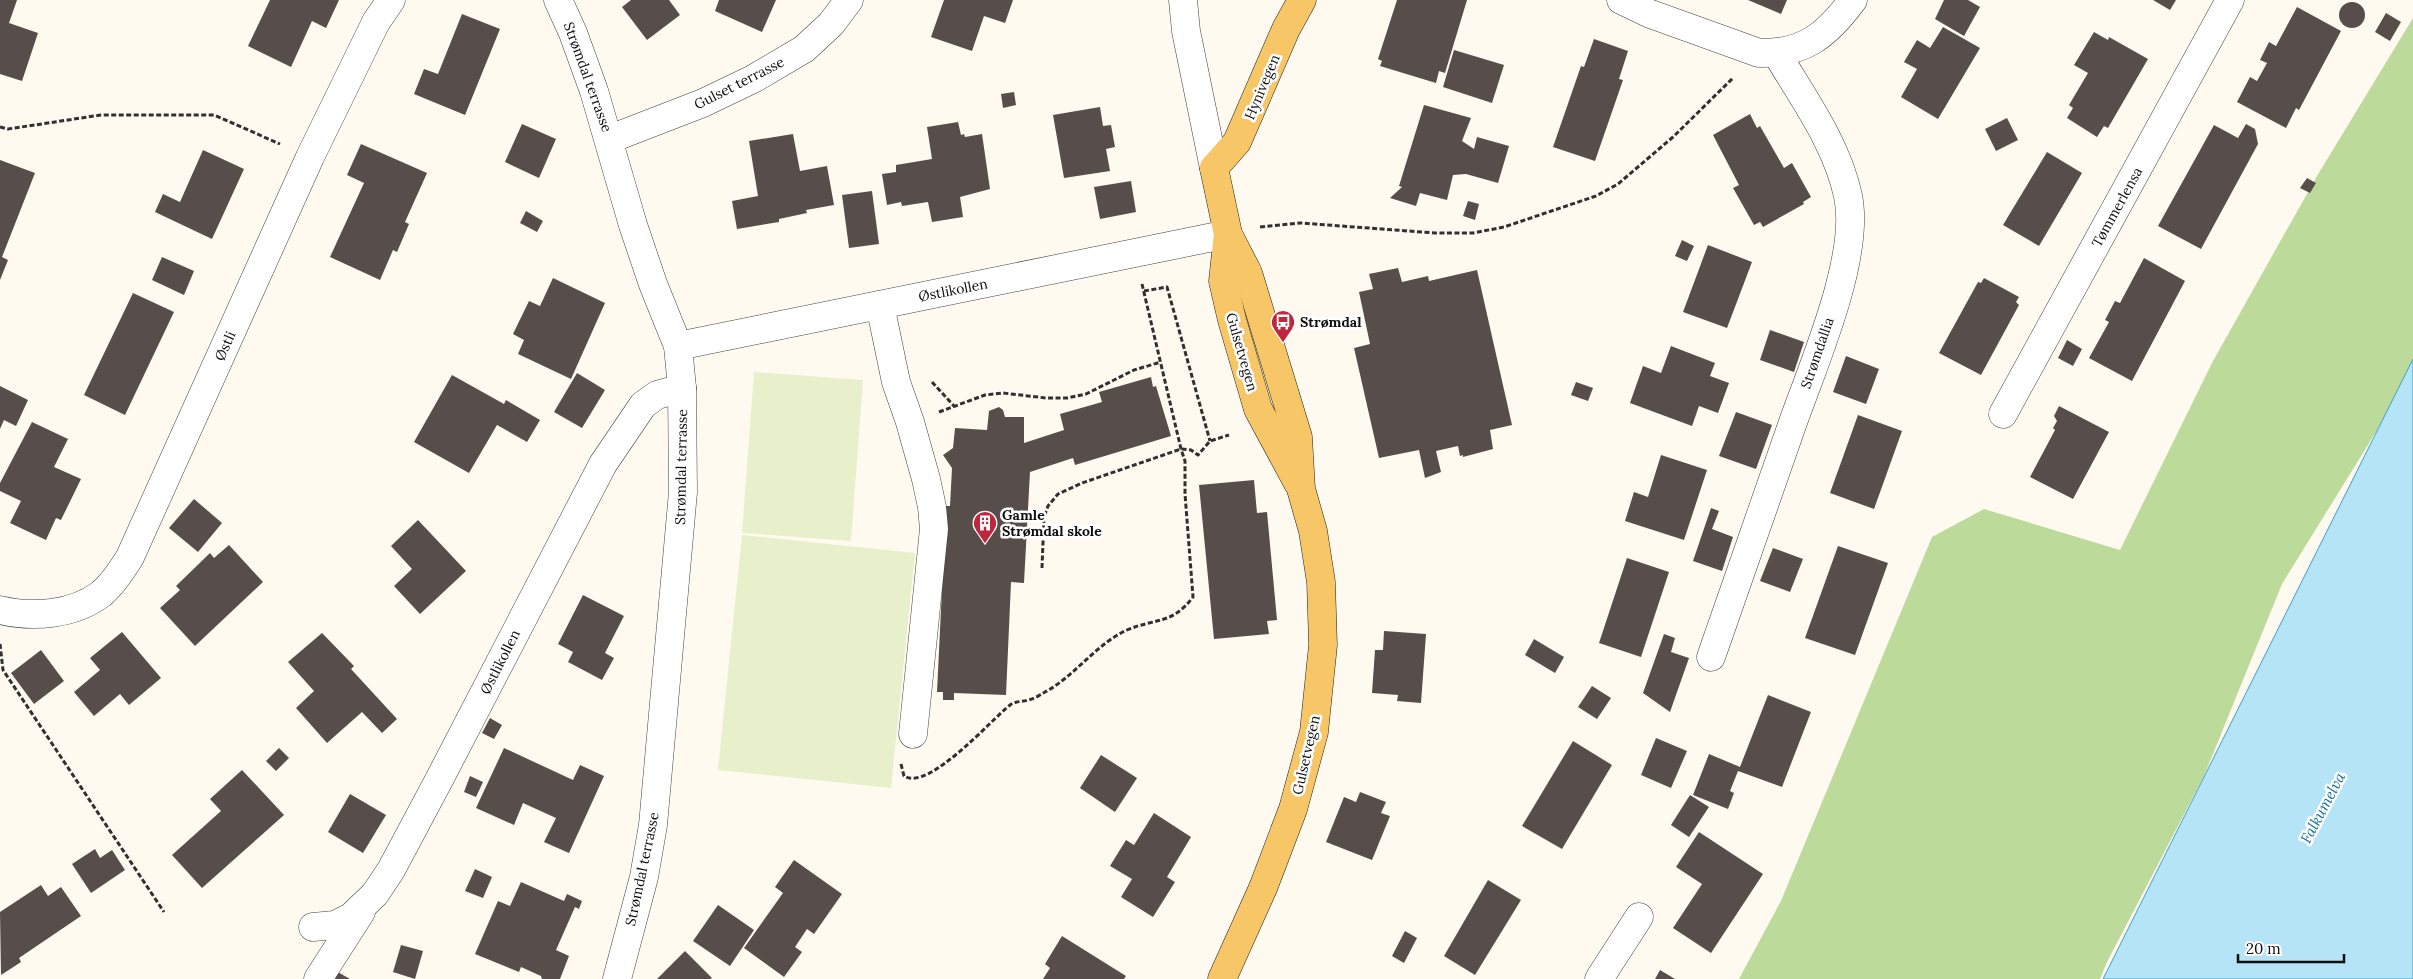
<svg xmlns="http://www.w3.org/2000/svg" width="2413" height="979" font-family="Lora,serif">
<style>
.forest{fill:#bcda99}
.pitch{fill:#e7f0cb}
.water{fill:#b5e4f6;stroke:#3ca1cd}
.building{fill:#574e4b}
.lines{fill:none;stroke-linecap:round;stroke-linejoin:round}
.minor-casing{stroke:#414141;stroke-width:29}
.major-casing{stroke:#1f1f1f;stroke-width:29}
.path{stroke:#303030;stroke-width:3;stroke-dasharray:5 2.5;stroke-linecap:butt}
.minor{stroke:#fff;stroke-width:28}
.major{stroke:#f7c667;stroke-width:28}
.labels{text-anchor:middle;stroke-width:5;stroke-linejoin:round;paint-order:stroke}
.street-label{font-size:14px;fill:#0e0e0e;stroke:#fff}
.poi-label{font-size:14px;font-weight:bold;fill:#0e0e0e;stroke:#fff;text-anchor:start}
.water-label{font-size:15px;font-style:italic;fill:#1872a0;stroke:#fff}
</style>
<rect width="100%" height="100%" fill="#fffaf0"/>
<path class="forest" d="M2413,18V372L2282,584L2204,776L2107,962L2100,979H1739L1781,901L1932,537L1984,509L2120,550L2213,361L2317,176Z"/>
<g class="pitch">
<path d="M754,372L863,380L851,541L742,533Z"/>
<path d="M742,535L915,553L891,788L718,770Z"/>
</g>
<path class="water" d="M2413,359V979H2103Z"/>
<g class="building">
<path d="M0,0H17L9,23L38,33L22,81L0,74Z"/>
<path d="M270,0H339L326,28L312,21L291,67L248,46Z"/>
<path d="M631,0H669L680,15L647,40L622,7Z"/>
<path d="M719,0H776L762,32L715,11Z"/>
<path d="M944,0H1013L1005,23L984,16L972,51L931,37Z"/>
<path d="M1397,0H1467L1445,73L1439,71L1436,83L1380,66L1382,61L1378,59Z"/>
<path d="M1748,0H1787L1781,14Z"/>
<path d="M1944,0H1968L1980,7L1964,36L1935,19Z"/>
<path d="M2153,0H2176L2170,10Z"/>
<circle cx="2352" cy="15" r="13"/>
<path d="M2297,7L2341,31L2299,110L2296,108L2286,128L2237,102L2250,77L2257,81L2267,63L2260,60L2269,42L2276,46Z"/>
<path d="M2386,13L2401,22L2390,41L2375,32Z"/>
<path d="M462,14L500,29L465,115L414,94L424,69L438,74Z"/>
<path d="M1943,27L1980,48L1938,119L1901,97L1917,69L1904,62L1917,40L1930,48Z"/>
<path d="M2094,32L2108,40L2109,37L2148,59L2108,128L2104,126L2097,137L2067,118L2073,108L2069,105L2088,73L2074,65Z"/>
<path d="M1594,39L1628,51L1619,79L1623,80L1595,161L1553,147L1581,66L1584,67Z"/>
<path d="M1454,50L1504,65L1492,103L1443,87Z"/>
<path d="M1014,92L1016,105L1003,108L1001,94Z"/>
<path d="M1424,105L1471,118L1462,141L1474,149L1477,137L1509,146L1498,183L1466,174L1453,175L1447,200L1420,193L1416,206L1390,198L1402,187L1399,186Z"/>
<path d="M1100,107L1103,126L1111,125L1115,147L1106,149L1110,171L1064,178L1053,115Z"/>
<path d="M1750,114L1757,128L1760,126L1784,168L1792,163L1811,197L1803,202L1804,204L1763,227L1760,222L1754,225L1733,188L1739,185L1713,135Z"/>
<path d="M2007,118L2018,140L1996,151L1985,129Z"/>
<path d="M958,122L961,135L964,134L965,137L982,134L990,189L960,197L963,217L932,222L928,202L902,206L901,202L887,205L882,174L896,172V165L932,159L927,127Z"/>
<path d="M522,124L556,139L539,178L505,162Z"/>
<path d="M2246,124L2255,129L2258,144L2201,249L2158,226L2214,125L2238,138Z"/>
<path d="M793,134L800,171L827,166L834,205L806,210L807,213L779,219V222L737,229L732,201L758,196L749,141Z"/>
<path d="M361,144L427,173L405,222L409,224L397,252L393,250L380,280L330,257L364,183L347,175Z"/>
<path d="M203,150L244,169L212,239L155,212L163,194L180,202Z"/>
<path d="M2047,152L2082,173L2039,246L2003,225Z"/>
<path d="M0,160L35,173L2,257L8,260L0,280Z"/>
<path d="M2307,178L2316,183L2310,193L2300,188Z"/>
<path d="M1131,181L1136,212L1100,219L1094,187Z"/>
<path d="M872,191L879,244L849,248L842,195Z"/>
<path d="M1468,201L1479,204L1475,220L1463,216Z"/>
<path d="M526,211L543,221L537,232L520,223Z"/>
<path d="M1682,240L1694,246L1687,261L1675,256Z"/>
<path d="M1708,245L1752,262L1727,328L1683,312Z"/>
<path d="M162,257L194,271L184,295L152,280Z"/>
<path d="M2144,258L2185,281L2132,381L2089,358L2109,322L2105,320L2115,301L2120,303Z"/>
<path d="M1398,268L1402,282L1428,276L1429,281L1477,270L1512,425L1490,430L1493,449L1463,457V455L1460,456L1458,446L1436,451L1441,472L1425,478L1419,450L1379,458L1354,348L1370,344L1359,292L1373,289L1369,274Z"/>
<path d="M553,278L605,303L571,379L518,354L524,340L513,334L529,301L540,306Z"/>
<path d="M1984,278L2019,297L2016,302L2019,305L1981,375L1939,353L1978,282L1981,283Z"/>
<path d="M133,293L174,312L125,415L84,395Z"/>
<path d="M1770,330L1804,342L1794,372L1760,360Z"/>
<path d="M2067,340L2082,349L2073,366L2058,358Z"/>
<path d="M1671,346L1715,363L1710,376L1729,383L1718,413L1699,406L1692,426L1630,403L1643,366L1661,373Z"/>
<path d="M1846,356L1879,369L1866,404L1833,392Z"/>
<path d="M577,373L605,390L582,428L554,412Z"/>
<path d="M452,375L504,404L506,400L540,420L527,442L497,425L469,473L414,442Z"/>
<path d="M1151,377L1153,387L1156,386L1171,436L1075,465L1073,458L1030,472L1024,583L1011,582L1006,695L954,693V700H943V692H937L946,506H950L952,468L943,455L953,448L955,428L987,430L989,411L999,407L1003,410L1005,417H1024V443L1064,430L1060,414L1102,402L1099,392Z"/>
<path d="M1576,382L1593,388L1588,401L1571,395Z"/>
<path d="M0,386L28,400L16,426L4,420L0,429Z"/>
<path d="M2059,406L2109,432L2073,499L2030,477L2055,430L2053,428L2057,421L2054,416Z"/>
<path d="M1736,412L1772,425L1756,469L1719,456Z"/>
<path d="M1858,415L1902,431L1874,509L1830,493Z"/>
<path d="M32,422L68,439L54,467L81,479L61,520L56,518L46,540L10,523L21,501L0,491V483Z"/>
<path d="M1661,455L1707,470L1684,540L1625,521L1634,492L1648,497Z"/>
<path d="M1254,480L1257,513L1267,512L1277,620L1267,621L1269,634L1214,639L1199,485Z"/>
<path d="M194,499L222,523L198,552L169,528Z"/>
<path d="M1711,508L1719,511L1712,529L1733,537L1722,571L1693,561Z"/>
<path d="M418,520L466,571L420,614L394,586L412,569L391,546Z"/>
<path d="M229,545L263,582L195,646L160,608L180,590L176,586L210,553L214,558Z"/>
<path d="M1838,546L1888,563L1855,655L1805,638Z"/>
<path d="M1773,548L1803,559L1790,592L1760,581Z"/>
<path d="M1627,558L1669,572L1641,657L1599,643Z"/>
<path d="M583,595L624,616L605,653L614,658L602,680L568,662L573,652L558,644Z"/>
<path d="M1384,631L1426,634L1421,703L1397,701L1398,695L1372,693L1375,650H1383Z"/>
<path d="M122,632L161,678L129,705L120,694L94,716L74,692L100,670L90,658Z"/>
<path d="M322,633L354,666L351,669L397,719L382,733L362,712L327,743L296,708L314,691L288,662Z"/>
<path d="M1664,634L1675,638L1671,652L1689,658L1670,712L1643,693Z"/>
<path d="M1534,639L1564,657L1555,673L1525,655Z"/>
<path d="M41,650L64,681L34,704L11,673Z"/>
<path d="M1592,686L1611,698L1597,719L1578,707Z"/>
<path d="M1768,695L1811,712L1782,787L1738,771L1730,791L1734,793L1728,809L1693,795L1709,754L1740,767Z"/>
<path d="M490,718L502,725L494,739L482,733Z"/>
<path d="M1656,738L1687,751L1671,788L1641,775Z"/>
<path d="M1573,741L1612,765L1562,849L1522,826Z"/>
<path d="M279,748L289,758L276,771L266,761Z"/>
<path d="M504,748L573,780L580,765L604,776L569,853L544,842L556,818L523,803L514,825L476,808Z"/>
<path d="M1101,755L1137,778L1115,812L1080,788Z"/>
<path d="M242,770L284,815L202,888L172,855L221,811L210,799Z"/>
<path d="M470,776L483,782L476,797L464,792Z"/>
<path d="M1360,792L1386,802L1381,813L1390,816L1372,860L1326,842L1344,797L1356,802Z"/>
<path d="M350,794L386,815L363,853L328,832Z"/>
<path d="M1690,795L1709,807L1689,837L1671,825Z"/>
<path d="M1154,813L1191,837L1167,877L1175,882L1153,917L1121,897L1132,879L1110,866L1126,840L1134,845Z"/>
<path d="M1699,832L1763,874L1711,953L1673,928L1702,884L1676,867Z"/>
<path d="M95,849L100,858L112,850L125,870L91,893L72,864Z"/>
<path d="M794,860L842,894L814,934L807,929L795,947L802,952L784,977L744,948L783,893L775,887Z"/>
<path d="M475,869L492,877L483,898L465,891Z"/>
<path d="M1488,880L1521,900L1475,975L1444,956Z"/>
<path d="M521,882L564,901L567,894L582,901L579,909L575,907L556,950L569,956L560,979H542L541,976L521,967L519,972L475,954L498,901L510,906Z"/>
<path d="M41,885L48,896L61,887L81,916L19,958L21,962L1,975L0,912Z"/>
<path d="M718,905L754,930L730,966L693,941Z"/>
<path d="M1405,931L1417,938L1404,963L1392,956Z"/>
<path d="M1062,936L1126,976L1124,979H1043L1050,968L1045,964Z"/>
<path d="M401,945L423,951L415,979L393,972Z"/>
<path d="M685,951L712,978L710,979H657Z"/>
<path d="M1660,970L1675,979H1655Z"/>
<path d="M336,971L350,979H332Z"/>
</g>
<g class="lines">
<g class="minor-casing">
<g id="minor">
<path d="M558,0L573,33L594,91L633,225L653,284L678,346L682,388L683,492L653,825L644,877L617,979"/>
<path d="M1183,0L1186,31L1214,168"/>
<path d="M1621,0L1648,13L1759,53C1804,54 1827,35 1853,0"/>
<path d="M610,139L703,103L753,79L804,49L831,24L849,0"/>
<path d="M880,305L896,382L910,422L926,479L932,507L934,529L913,734"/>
<path d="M678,346L1228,234"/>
<path d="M2003,414L2230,0"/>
<path d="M0,610C33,618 73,615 101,594C113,584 122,570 130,557L310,157L376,22L391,0"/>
<path d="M1711,657C1738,580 1765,502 1792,425C1813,365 1861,257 1848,196C1837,144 1803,98 1777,54"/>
<path d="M313,927L335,925L351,917L375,894L391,870L440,778L603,464L643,405L657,395L682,388"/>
<path d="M318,979L361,912"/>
<path d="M1599,979L1639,917"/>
</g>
</g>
<g class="major-casing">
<g id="major">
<path d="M1228,234L1223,281L1232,320L1258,409L1298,483"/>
<path d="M1222,979L1263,888L1293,809L1314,732L1323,645L1321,582L1313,531L1301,489L1298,437L1248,273L1228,234L1214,168L1237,142L1286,29L1302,0"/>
</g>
</g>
<g class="path">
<path d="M0,127L8,129L101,115H214L280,144"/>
<path d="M1260,227L1301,223L1435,233H1473L1504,227L1596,196L1618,184L1673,137L1733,78"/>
<path d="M1144,291L1167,287L1210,441"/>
<path d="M932,382L954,406"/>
<path d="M939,412L985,395L1003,393L1046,398H1067L1086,394L1134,370L1161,362"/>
<path d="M1042,568L1044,517L1048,506L1058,494L1082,483L1181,449L1191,450L1198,455L1210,441L1229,435"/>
<path d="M0,644L3,670L164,912"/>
<path d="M901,764L904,776C928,792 991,720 1010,705C1015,701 1022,702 1028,700C1034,699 1040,695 1045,692C1075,676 1096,644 1127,630C1155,618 1172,625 1193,597L1185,494V461L1181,449L1142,284"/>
</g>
<use href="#minor" class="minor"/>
<use href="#major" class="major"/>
</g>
<defs>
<g id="bus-pin" transform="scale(1.25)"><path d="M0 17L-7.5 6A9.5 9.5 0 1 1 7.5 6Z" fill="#be273d" stroke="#fff"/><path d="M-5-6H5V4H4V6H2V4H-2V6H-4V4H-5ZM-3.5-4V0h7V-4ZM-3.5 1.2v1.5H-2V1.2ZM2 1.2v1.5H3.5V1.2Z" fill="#fff"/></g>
<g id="building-pin" transform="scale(1.25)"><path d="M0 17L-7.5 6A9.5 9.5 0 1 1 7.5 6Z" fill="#be273d" stroke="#fff"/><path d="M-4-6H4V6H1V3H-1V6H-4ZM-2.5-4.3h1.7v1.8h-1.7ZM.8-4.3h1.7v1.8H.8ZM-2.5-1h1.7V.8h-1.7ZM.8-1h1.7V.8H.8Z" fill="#fff"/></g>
</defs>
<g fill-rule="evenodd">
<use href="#bus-pin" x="1283" y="322"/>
<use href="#building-pin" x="985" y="523"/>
</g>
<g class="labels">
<g class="street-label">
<text transform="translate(588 77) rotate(70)" y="5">Strømdal terrasse</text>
<text transform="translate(739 83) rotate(-27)" y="5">Gulset terrasse</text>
<text transform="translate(1262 87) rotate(-67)" y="5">Hynivegen</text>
<text transform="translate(2117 207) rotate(-61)" y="5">Tømmerlensa</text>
<text transform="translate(953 290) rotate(-11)" y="5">Østlikollen</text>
<text transform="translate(225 346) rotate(-66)" y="5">Østli</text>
<text transform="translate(1242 352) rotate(74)" y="5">Gulsetvegen</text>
<text transform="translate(1817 353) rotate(-71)" y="5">Strømdallia</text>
<text transform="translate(681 467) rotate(-89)" y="5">Strømdal terrasse</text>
<text transform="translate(500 662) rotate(-63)" y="5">Østlikollen</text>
<text transform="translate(1306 755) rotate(-77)" y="5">Gulsetvegen</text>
<text transform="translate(642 869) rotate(-78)" y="5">Strømdal terrasse</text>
</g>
<g class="poi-label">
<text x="1300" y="327">Strømdal</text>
<text x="1002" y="520">Gamle<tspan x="1002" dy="16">Strømdal skole</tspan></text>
</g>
<g class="water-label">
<text transform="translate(2323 808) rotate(-62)" y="5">Falkumelva</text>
</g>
</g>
<path d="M2238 954v8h106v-8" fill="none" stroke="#0e0e0e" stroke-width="2.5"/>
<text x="2246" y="954" font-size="15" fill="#0e0e0e" stroke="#ffffff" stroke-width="4" paint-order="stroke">20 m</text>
</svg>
